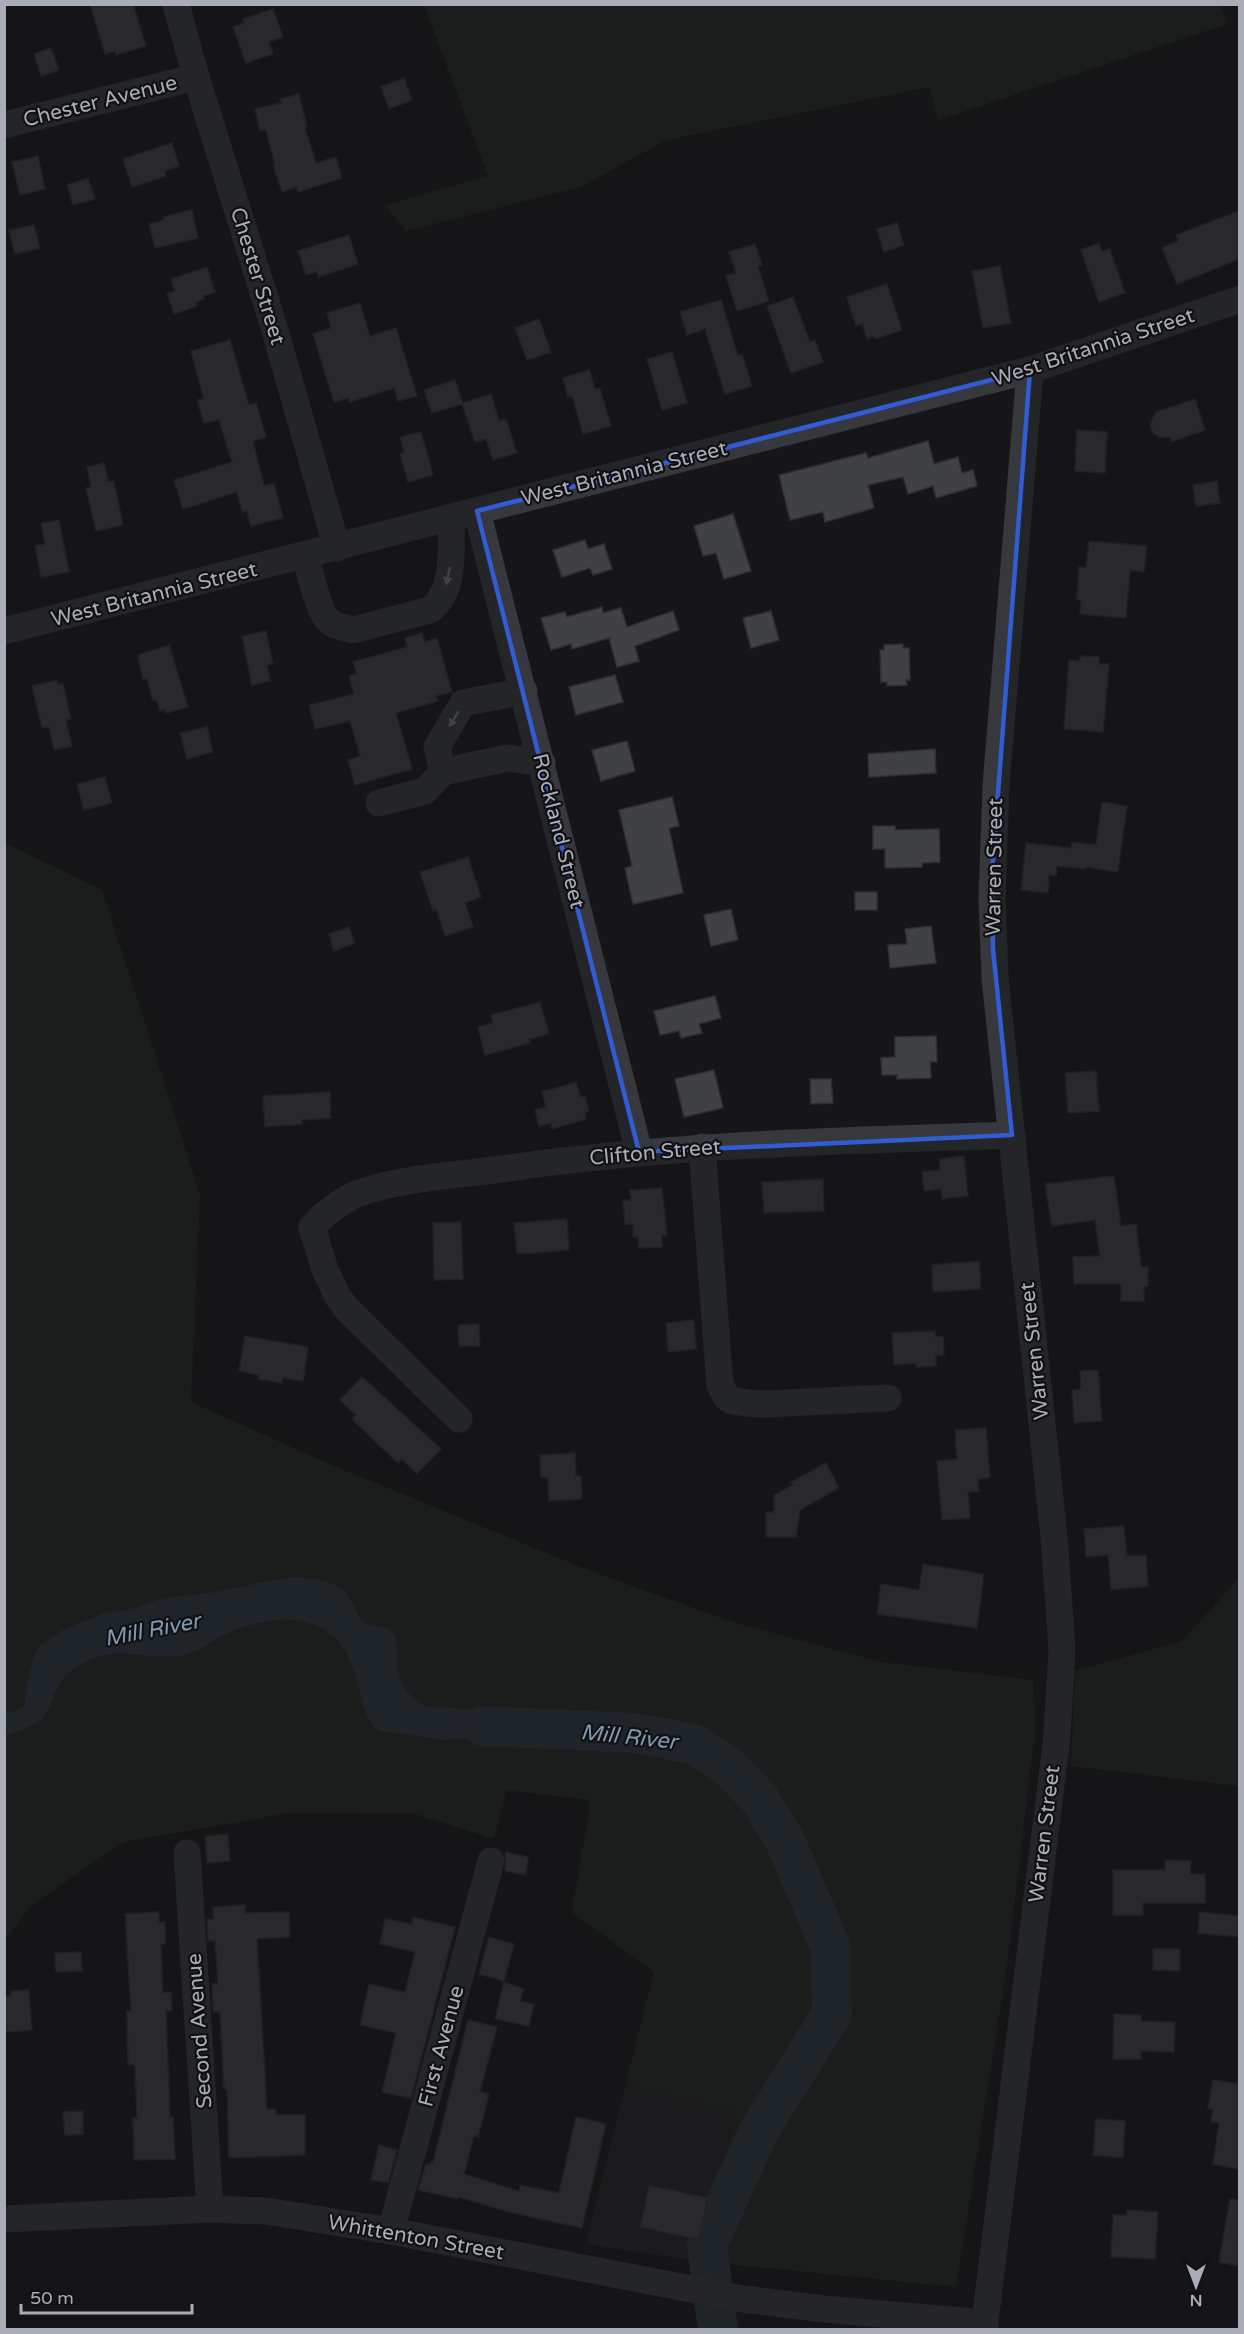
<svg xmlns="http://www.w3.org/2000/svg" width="1244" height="2334" font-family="'Varela Round',sans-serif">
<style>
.built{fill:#222225}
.green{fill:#1e261f}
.water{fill:#2c353c}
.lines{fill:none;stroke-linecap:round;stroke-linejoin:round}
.river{stroke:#2c353c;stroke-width:40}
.building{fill:#404145;stroke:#303034;stroke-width:1.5}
.minor{stroke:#37383d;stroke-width:27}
.oneway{fill:#757881}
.marked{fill:none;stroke:#325cd3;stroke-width:4.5;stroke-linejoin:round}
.labels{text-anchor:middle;stroke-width:4.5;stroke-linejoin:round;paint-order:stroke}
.street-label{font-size:21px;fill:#a8adb8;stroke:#111113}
.water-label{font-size:22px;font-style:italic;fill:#7f9bb3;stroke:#111113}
</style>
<rect width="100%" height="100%" fill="#161618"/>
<path class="built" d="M626,2084L737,2109L698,2261L586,2244Z"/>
<g class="green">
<path d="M1221,4L1227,24L938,120L929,87L666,140L581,187L406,231L385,205L488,176L424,5Z"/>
<path d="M5,843L102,890L200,1194L191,1402L327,1463L583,1568L732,1622L881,1662L1033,1680L1035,1734L1006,1972L956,2287L698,2261L737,2110L626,2084L654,1972L572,1912L591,1800L506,1790L494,1839L415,1814L289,1813L123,1842L32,1905L5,1939Z"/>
<path d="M1239,1578V1786L1071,1766L1075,1671L1182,1641Z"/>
</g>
<path class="water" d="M289,1577C312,1578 336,1578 350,1599C355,1606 358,1617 364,1622C373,1629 387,1624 393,1633C399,1642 396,1654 397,1664C398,1678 407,1695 419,1703C430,1710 442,1706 454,1708C492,1712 530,1720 567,1725L446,1740L380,1731C351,1710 367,1657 325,1630C294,1610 251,1622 220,1637C206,1645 195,1654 179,1656C148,1660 115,1645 85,1662C74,1667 64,1675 58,1686C52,1697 51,1709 42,1718C32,1727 17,1732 5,1735V1712L17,1711L25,1704L26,1686L34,1657L40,1645L63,1630L104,1613L131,1609L164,1598L210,1593Z"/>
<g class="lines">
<path class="river" d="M482,1726L636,1733L693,1744L728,1766L759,1798L785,1841L830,1945L832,2014L759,2131L707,2245L718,2330"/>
</g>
<g class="building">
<path d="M90,4H133L146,46L116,55L115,51L105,54Z"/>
<path d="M273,9L283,37L269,42L273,54L246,63L233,27L244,23L243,19Z"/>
<path d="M51,48L59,70L41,76L34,54Z"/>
<path d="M404,78L412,100L389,109L381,87Z"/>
<path d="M299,94L307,127L305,128L316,163L336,157L342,178L298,192L296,187L282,192L273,165H275L266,129L260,131L255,109L281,103L280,99Z"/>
<path d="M172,143L179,166L165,171L166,176L132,187L123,159Z"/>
<path d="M38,156L45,189L20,195L12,162Z"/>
<path d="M88,178L95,199L73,205L67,185Z"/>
<path d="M192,210L198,238L155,248L149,224L164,220L163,217Z"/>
<path d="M1239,211V259L1177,284L1162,248L1178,241L1176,235Z"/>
<path d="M897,223L904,245L884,252L877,229Z"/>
<path d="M34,225L40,248L15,254L9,230Z"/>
<path d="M349,235L358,264L318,277L317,272L306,275L298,251Z"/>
<path d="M1099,243L1102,251L1110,249L1125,293L1099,302L1081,250Z"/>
<path d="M755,244L762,265L758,267L769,301L737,311L726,276L736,273L729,252Z"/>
<path d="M1000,266L1011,323L983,328L972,271Z"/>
<path d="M207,267L215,292L203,296L204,299L196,302L197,306L174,314L167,293L175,291L171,279Z"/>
<path d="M887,284L902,330L875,339L874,336L867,339L862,324L856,326L847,297Z"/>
<path d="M793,297L810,342L815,340L823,362L791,373L767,306Z"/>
<path d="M721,300L738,356L742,354L752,386L725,394L705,329L687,335L680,312Z"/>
<path d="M360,303L370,336L396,328L417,396L398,401L394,388L350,402L348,398L334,402L313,334L331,328L327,313Z"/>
<path d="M539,319L551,352L527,360L515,328Z"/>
<path d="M230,340L249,405L256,403L266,437L253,441L264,486L274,483L283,518L251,526L247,511L242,512L237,492L183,509L174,480L232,462L219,420L204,423L197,400L204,399L191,351Z"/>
<path d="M672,352L687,403L662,410L647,359Z"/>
<path d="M589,370L595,389L600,388L611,426L583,434L572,396L568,397L563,378Z"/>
<path d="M455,380L463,403L491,394L499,421L506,419L517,453L493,460L486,439L475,442L462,404L432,413L424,390Z"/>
<path d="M1195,399L1205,430L1171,442L1170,437H1160L1153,433L1150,424L1156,412Z"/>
<path d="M1077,430L1107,432L1105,473L1075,471Z"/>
<path d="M421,432L433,475L408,482L400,454L404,453L400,437Z"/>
<path d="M928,441L934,464L958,457L962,473L973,470L977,486L936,498L933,486L908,494L903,477L868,485L874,508L825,522L823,512L790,520L779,475L866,453L868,458Z"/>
<path d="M104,463L108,482L114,481L123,525L96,531L86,488L91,487L87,467Z"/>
<path d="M1217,481L1220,503L1196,506L1193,485Z"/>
<path d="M733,514L751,571L724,579L716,553L703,556L694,526Z"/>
<path d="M59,520L69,572L41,577L35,546L45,544L41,523Z"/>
<path d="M585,540L588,549L604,544L612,569L593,575L590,568L562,577L553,550Z"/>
<path d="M1089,541L1147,546L1144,572L1130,570L1126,618L1080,614L1081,600L1077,599L1079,567H1086Z"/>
<path d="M602,607L603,613L621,608L627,627L673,611L679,630L635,646L639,661L617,667L609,638L572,649L571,644L551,650L541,618L565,612L567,617Z"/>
<path d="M771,611L779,640L751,648L743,618Z"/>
<path d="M266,631L273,664L267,665L270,681L252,685L242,636Z"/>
<path d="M422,633L425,642L437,638L452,692L436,696L438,701L396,713L412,769L355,785L348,760L360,756L350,721L315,729L309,705L354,694L349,676L357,674L353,662L407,647L405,638Z"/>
<path d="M903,644V648H909L910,680H906L907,685L887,686V682H881L880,650H884V645Z"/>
<path d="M169,645L188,707L166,713L164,709L160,711L157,700L153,701L147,678L143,680L138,655Z"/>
<path d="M1080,656L1099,657V664H1109L1103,732L1064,729L1069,660L1080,661Z"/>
<path d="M615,675L623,702L576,715L569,687Z"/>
<path d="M57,680L58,685L63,684L71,719L66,720L72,746L54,750L49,727L42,728L32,686Z"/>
<path d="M207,727L213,752L187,759L180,733Z"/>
<path d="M627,741L635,771L601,781L592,750Z"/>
<path d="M935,749L936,773L869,777L868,754Z"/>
<path d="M105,777L112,803L84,810L77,784Z"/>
<path d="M672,797L679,826L669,828L683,893L633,904L625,868L632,866L619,810Z"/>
<path d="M1102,802L1127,806L1118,872L1086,867L1085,869L1057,866L1056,876L1049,875L1048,893L1021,890L1026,843L1071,848L1072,842L1096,845Z"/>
<path d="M873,826H895V830L939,829L940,862L922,863V867L885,868V849H873Z"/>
<path d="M468,857L481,897L465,903L473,927L445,936L436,909L433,911L420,872Z"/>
<rect x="855" y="892" width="22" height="18"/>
<path d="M731,909L738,940L711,946L704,915Z"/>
<path d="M931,926L936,963L890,968L888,945L907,944L905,929Z"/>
<path d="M349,927L355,943L334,951L329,934Z"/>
<path d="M715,996L721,1018L699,1024L702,1033L681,1038L679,1031L660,1035L654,1011Z"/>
<path d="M540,1002L549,1034L529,1039L530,1043L485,1055L478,1027L493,1023L491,1015Z"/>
<path d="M936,1036L937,1062H930L931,1078L897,1079V1075H882L881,1058L895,1057V1037Z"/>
<path d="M714,1070L723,1108L684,1117L675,1079Z"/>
<path d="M1096,1071L1099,1111L1068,1113L1065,1073Z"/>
<path d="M810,1079H831L833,1103L811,1104Z"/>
<path d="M576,1082L580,1097L585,1096L589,1111L585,1112L586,1119L552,1129L551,1123L539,1126L535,1110L546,1107L542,1092Z"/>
<path d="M330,1092L331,1118L302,1120V1124L265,1127L263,1096Z"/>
<path d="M964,1156L968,1196L942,1199L941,1189L924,1191L922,1172L940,1170L939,1159Z"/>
<path d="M1114,1176L1121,1226L1136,1224L1141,1267H1148V1286L1144,1287V1301H1121V1284H1074L1073,1257L1100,1256L1095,1220L1052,1226L1045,1184Z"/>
<path d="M823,1179L824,1211L764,1213L762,1182Z"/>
<path d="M662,1188L667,1235H662V1247L639,1248L638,1237H633V1224H625L623,1200H631L630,1190Z"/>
<path d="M567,1219L569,1250L517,1254L514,1223Z"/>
<path d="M461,1222L463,1279L434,1280L433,1223Z"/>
<path d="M979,1261L981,1289L933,1292L932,1265Z"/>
<path d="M694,1320L696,1349L668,1352L666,1323Z"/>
<path d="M479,1324L480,1346H459L458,1325Z"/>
<path d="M935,1331V1337L943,1336L944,1355H936V1366L916,1367V1363L894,1365L892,1333Z"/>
<path d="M245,1336L308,1347L303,1381L282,1378V1383L258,1379L259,1375L239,1371Z"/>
<path d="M1098,1370L1102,1421L1074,1423L1072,1390L1081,1389L1080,1371Z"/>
<path d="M362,1377L441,1449L417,1474L402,1459L398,1463L381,1447L352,1419L356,1415L340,1400Z"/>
<path d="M986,1428L990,1477L978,1479L979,1491L968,1492L970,1518L942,1520L937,1461L957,1459L955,1430Z"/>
<path d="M575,1453L576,1476H581L582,1499L549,1501L548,1478H541L540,1455Z"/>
<path d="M826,1463L839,1488L800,1510L796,1537H766V1512H774V1495L793,1485L791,1482Z"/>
<path d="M1124,1526L1127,1556L1146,1555L1148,1586L1111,1590L1108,1555L1086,1557L1084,1529Z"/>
<path d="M923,1564L984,1574L977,1628L877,1614L881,1584L919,1590Z"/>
<path d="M228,1834L230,1861L207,1863L205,1836Z"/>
<path d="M506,1852L528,1857L526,1875L505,1871Z"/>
<path d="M1165,1860L1191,1861L1190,1874H1205V1903H1143V1915H1113V1870H1165Z"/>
<path d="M245,1905V1913L289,1912L290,1937L257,1939L267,2109H276V2115H305V2155L229,2158L227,2089H224L220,2012H213L212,1984H218L215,1941H208L207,1919H213V1907Z"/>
<path d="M159,1912V1922H165V1944H161L163,1993L171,1992L172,2011H166L170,2117H173L175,2159L134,2160L133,2118H137L135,2065H128L127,2011H131L125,1914Z"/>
<path d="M1200,1912L1239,1916V1937L1198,1933Z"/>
<path d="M413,1917L455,1927L411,2098L382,2092L396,2033L360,2025L369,1984L405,1992L415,1952L380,1944L385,1919L412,1924Z"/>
<path d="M489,1937L514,1944L504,1981L479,1974Z"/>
<path d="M1153,1949H1180V1971L1153,1970Z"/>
<path d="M81,1952L82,1971L56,1972L55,1953Z"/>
<path d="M504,1982L524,1989L520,2001L534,2004L529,2026L495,2019Z"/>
<path d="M29,1990L32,2030L6,2032L4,1997L11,1996V1991Z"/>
<path d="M1114,2014L1141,2015V2021L1175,2022L1174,2052L1141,2051V2059H1113Z"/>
<path d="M468,2020L497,2027L480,2092L489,2094L478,2137L474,2135L464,2174L519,2191L520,2185L559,2193L576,2117L606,2124L582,2228L509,2212L459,2197L458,2199L418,2190L426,2164L430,2165L431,2162L433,2163Z"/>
<path d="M1213,2080L1239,2084V2169L1213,2164L1219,2123L1211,2122L1213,2109H1208Z"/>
<path d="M83,2111V2134L65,2135L63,2112Z"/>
<path d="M1096,2119L1125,2121L1123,2158L1093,2155Z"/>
<path d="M379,2145L397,2150L388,2183L371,2180Z"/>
<path d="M649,2185L708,2198L699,2240L640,2227Z"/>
<path d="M1230,2199L1239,2200V2266L1219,2262Z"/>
<path d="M1127,2210L1158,2212L1155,2259L1111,2257L1113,2215H1127Z"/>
</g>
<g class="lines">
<g class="minor">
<path d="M176,4L196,77L274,327L337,548"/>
<path d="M4,125L196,77"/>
<path d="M477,511L639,1152"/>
<path d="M305,556C310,571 318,613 330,622C337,627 345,628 353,630L430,610C456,591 451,547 451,518"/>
<path d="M4,631L1030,370L1240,299"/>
<path d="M524,691L463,703L437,747L443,772L507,758L542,763"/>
<path d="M379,803L425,791L443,772"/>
<path d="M702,1147L720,1385L727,1398L733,1401L748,1403L766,1404L888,1398"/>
<path d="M459,1419L347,1309L338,1297L325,1270L312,1227C326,1212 340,1201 359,1193C402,1178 456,1175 502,1169C671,1144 841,1141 1012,1135"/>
<path d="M187,1853L210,2209"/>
<path d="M4,2219L210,2209L266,2211L391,2231L743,2299L824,2309L984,2323"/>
<path d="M391,2231L491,1861"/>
<path d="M984,2330L1057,1736L1062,1648L1054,1537L995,978L992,898L996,786L1030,370"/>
</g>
</g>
<defs><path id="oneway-solid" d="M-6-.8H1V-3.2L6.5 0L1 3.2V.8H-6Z" transform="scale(1.5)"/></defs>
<g class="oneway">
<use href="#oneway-solid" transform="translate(448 576) rotate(103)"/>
<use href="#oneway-solid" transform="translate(454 719) rotate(121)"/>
</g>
<path d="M0 0H1244V2334H0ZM1030,370L992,873L993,949L1012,1135L639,1152L477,511Z" fill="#161618" fill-opacity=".55" fill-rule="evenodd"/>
<path class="marked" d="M1030,370L992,873L993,949L1012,1135L639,1152L477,511Z"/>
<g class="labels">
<g class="street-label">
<text transform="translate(100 101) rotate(-14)" y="7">Chester Avenue</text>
<text transform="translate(258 276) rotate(73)" y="7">Chester Street</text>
<text transform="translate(1093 347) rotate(-18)" y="7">West Britannia Street</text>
<text transform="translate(624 473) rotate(-14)" y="7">West Britannia Street</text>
<text transform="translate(154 594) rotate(-14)" y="7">West Britannia Street</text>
<text transform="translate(559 831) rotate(76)" y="7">Rockland Street</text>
<text transform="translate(994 867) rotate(-89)" y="7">Warren Street</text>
<text transform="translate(655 1152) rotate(-5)" y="7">Clifton Street</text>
<text transform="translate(1034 1351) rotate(-96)" y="7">Warren Street</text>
<text transform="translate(1044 1834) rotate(-83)" y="7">Warren Street</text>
<text transform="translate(199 2031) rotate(-94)" y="7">Second Avenue</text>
<text transform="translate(441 2046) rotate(-75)" y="7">First Avenue</text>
<text transform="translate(416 2237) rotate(10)" y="7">Whittenton Street</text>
</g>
<g class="water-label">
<text transform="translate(152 1629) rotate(-11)" y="8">Mill River</text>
<text transform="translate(629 1736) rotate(6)" y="8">Mill River</text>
</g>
</g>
<rect width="1244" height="2334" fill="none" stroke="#a8adb8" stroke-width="12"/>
<g transform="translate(1196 2286) rotate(180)" stroke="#111113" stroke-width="4.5" paint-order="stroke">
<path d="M0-4.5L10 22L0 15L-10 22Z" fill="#a8adb8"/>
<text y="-9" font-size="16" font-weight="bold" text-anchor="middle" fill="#a8adb8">N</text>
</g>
<path d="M21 2304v9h171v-9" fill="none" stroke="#a8adb8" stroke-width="3"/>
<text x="30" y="2304" font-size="18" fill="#a8adb8" stroke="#111113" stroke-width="4.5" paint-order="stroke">50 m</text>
</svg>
